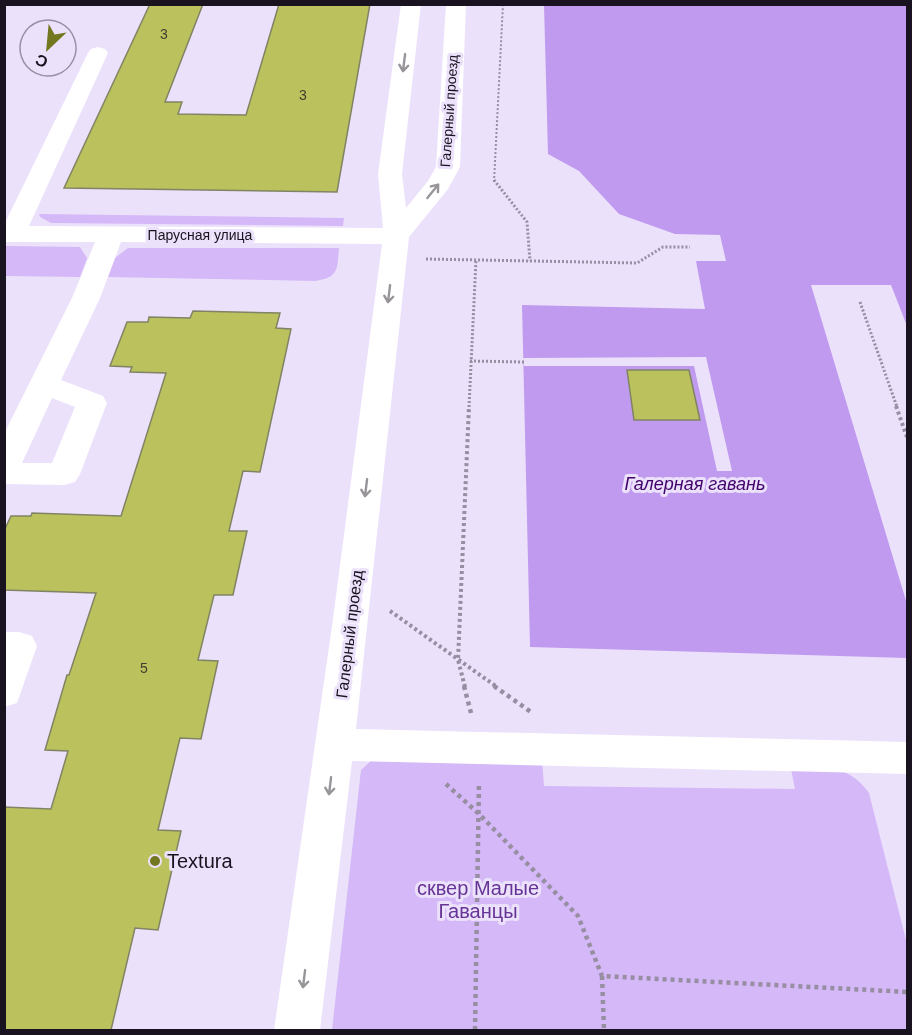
<svg xmlns="http://www.w3.org/2000/svg" width="912" height="1035" font-family="Helvetica,sans-serif">
<style>
.green{fill:#d4b8f8}
.water{fill:#c09aef}
.pier{fill:#ece1fb}
.building{fill:#bac15d;stroke:#818464;stroke-width:1.5}
.lines{fill:none;stroke-linecap:round;stroke-linejoin:round}
.path-far3{stroke:#978ea2;stroke-width:2;stroke-dasharray:2 2;stroke-linecap:butt}
.path-far2{stroke:#978ea2;stroke-width:3;stroke-dasharray:2 2;stroke-linecap:butt}
.path-far1{stroke:#978ea2;stroke-width:4;stroke-dasharray:3 3;stroke-linecap:butt}
.path{stroke:#978ea2;stroke-width:4.5;stroke-dasharray:4 4;stroke-linecap:butt}
.minor{fill:#fff;fill-rule:evenodd}
.oneway{stroke:#97959a}
.poi-dot{fill:#737720;stroke:#ece1fb;stroke-width:2}
.labels{text-anchor:middle;stroke-width:6;stroke-linejoin:round;paint-order:stroke}
.number-label{font-size:14px;fill:#403e2e}
.far-street-label{font-size:14px;fill:#18131e;stroke:#ece1fb}
.street-label{font-size:16px;fill:#18131e;stroke:#ece1fb}
.water-label{font-size:18px;font-style:italic;fill:#40026b;stroke:#ece1fb}
.near-poi-label{font-size:20px;fill:#18131e;stroke:#ece1fb;text-anchor:start}
.near-park-label{font-size:20px;fill:#663496;stroke:#ece1fb}
</style>
<rect width="100%" height="100%" fill="#ece1fb"/>
<g class="green">
<path d="M39,214L344,218L343,226L51,223L40,217Z"/>
<path d="M5,246L80,247L87,258L80,277L5,276Z"/>
<path d="M128,248H339C337,270 339,277 315,281L108,277L115,258Z"/>
<path d="M372,760H542L544,786L795,789L790,764C823,768 848,763 869,793L907,944V1030H332L361,770Z"/>
</g>
<path class="water" d="M544,5H907V326L891,285H811L907,604V658L530,647L522,305L705,309L696,261H726L720,235L675,234L619,214L579,171L548,154Z"/>
<path class="pier" d="M706,357L732,471H717L694,366H524L523,358Z"/>
<g class="building">
<path d="M150,4H203L165,102H182L178,114L246,115L279,4H370L337,192L64,188Z"/>
<path d="M193,311L280,313L276,328L291,329L260,472L243,471L229,531H247L233,595H214L198,660L218,661L201,739L180,738L158,830L181,831L158,930L135,928L111,1030H4V807L51,809L68,751L45,750L67,675H69L96,593L4,590V531L11,516H31L32,513L121,516L166,373L130,372L132,367L110,366L127,322H148L149,317L190,318Z"/>
<path d="M627,370H689L700,420H634Z"/>
</g>
<g class="lines">
<path class="path-far3" d="M494,182L503,4"/>
<g class="path-far2">
<path d="M494,180L527,222L530,261"/>
<path d="M426,259L637,263L663,247H690"/>
<path d="M860,302L897,407"/>
<path d="M470,361L524,362"/>
<path d="M469,407L476,260"/>
</g>
<g class="path-far1">
<path d="M896,406L908,440"/>
<path d="M390,611L497,687"/>
<path d="M465,687L458,660L469,406"/>
</g>
<g class="path">
<path d="M464,686L471,713"/>
<path d="M494,686L531,712"/>
<path d="M446,784L479,814L578,916L602,976L908,992"/>
<path d="M602,976L604,1030"/>
<path d="M475,1030L479,782"/>
</g>
<g class="minor">
<path d="M401,4H421L402,174L406,208L428,181L436,167L446,4H466L460,167L448,189L409,237L356,729L908,742V774L352,761L320,1030H274L333,619L382,244L121,242L100,298L61,380L103,396L107,403L80,474L75,482L64,485L4,484V434L72,298L95,242H4V225L88,53L91,49L98,47L105,49L108,53L29,226L383,228L378,174ZM52,398L75,407L52,463H22Z"/>
<path d="M4,632H19L32,636L37,646L17,703L4,707Z"/>
</g>
</g>
<defs><path id="oneway-shaft" d="M-6 0H5M1.5-3L5.5 0L1.5 3" fill="none" stroke-width="1.6" stroke-linecap="round" stroke-linejoin="round" transform="scale(1.5)"/></defs>
<g class="oneway">
<use href="#oneway-shaft" transform="translate(404 63) rotate(97)"/>
<use href="#oneway-shaft" transform="translate(433 191) rotate(-51)"/>
<use href="#oneway-shaft" transform="translate(389 294) rotate(97)"/>
<use href="#oneway-shaft" transform="translate(366 488) rotate(97)"/>
<use href="#oneway-shaft" transform="translate(330 786) rotate(97)"/>
<use href="#oneway-shaft" transform="translate(304 979) rotate(97)"/>
</g>
<circle class="poi-dot" cx="155" cy="861" r="6"/>
<g class="labels">
<g class="number-label">
<text x="164" y="39">3</text>
<text x="303" y="100">3</text>
<text x="144" y="673">5</text>
</g>
<g class="far-street-label">
<text transform="translate(449 111) rotate(-86)" y="5">Галерный проезд</text>
<text x="200" y="240">Парусная улица</text>
</g>
<g class="street-label">
<text transform="translate(349 634) rotate(-83)" y="6">Галерный проезд</text>
</g>
<g class="water-label">
<text x="695" y="490">Галерная гавань</text>
</g>
<g class="near-poi-label">
<text x="167" y="868">Textura</text>
</g>
<g class="near-park-label">
<text x="478" y="895">сквер Малые<tspan x="478" dy="23">Гаванцы</tspan></text>
</g>
</g>
<rect width="912" height="1035" fill="none" stroke="#18131e" stroke-width="12"/>
<g transform="translate(48 48) rotate(206)"><circle r="28" fill="#ece1fb" stroke="#978fa3" stroke-width="1.5"/>
<path d="M0-4.5L10 22L0 15L-10 22Z" fill="#737720"/>
<text y="-9" font-size="16" font-weight="bold" text-anchor="middle" fill="#18131e">С</text>
</g>
</svg>
